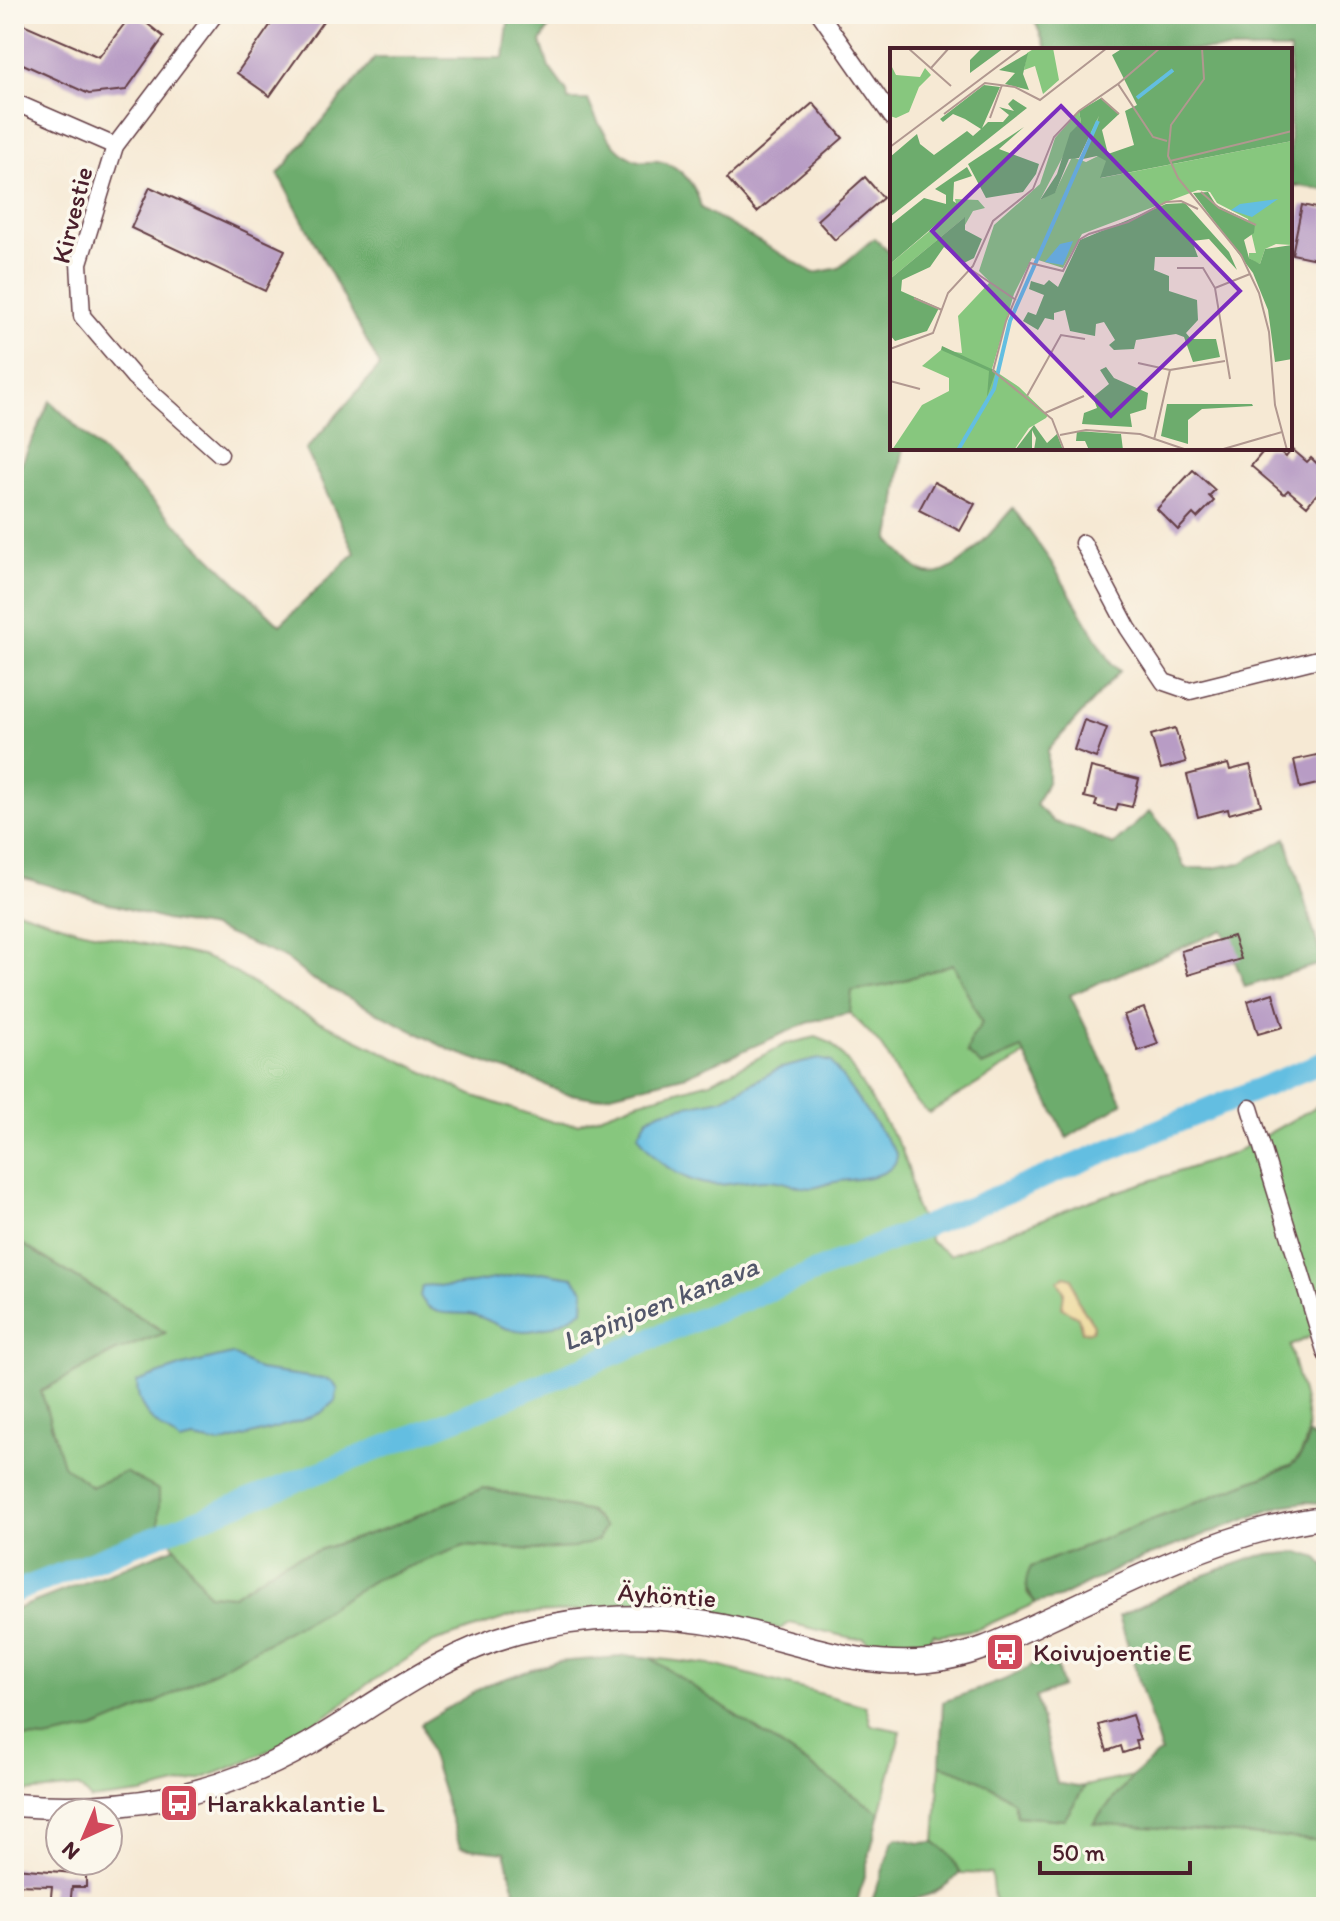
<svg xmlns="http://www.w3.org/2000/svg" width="1340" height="1921" font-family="Itim,sans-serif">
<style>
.green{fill:#87c77e;stroke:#687354;stroke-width:2}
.forest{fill:#6dac6d;stroke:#5c664c;stroke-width:2}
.sand{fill:#eeda9e;stroke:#9c7c64;stroke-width:2}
.water{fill:#63bee1;stroke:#566e86;stroke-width:2}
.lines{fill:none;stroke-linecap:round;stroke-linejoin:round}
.canal{stroke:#63bee1;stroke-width:22}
.building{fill:#b89cc5}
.minor-casing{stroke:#643d44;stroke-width:19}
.secondary-casing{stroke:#643d44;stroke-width:25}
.minor{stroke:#fff;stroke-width:16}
.secondary{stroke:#fff;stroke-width:22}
.labels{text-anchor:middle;stroke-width:7;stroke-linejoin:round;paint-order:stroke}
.street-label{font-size:26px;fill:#4a1f2b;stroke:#fbf7ec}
.poi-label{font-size:26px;fill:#4a1f2b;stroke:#fbf7ec;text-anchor:start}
.water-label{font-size:28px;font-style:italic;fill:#53576b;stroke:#fbf7ec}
.inset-river{fill:none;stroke:#63bee1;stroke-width:4}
.inset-road{fill:none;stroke:#b19890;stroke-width:2}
.view{fill:#7b2cbf;fill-opacity:0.15;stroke:#7b2cbf;stroke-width:4}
.inset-edge{fill:none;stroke:#4a1f2b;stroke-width:4}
</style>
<rect width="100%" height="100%" fill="#fbf7ec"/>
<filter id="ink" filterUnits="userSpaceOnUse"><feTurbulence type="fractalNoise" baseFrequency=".0125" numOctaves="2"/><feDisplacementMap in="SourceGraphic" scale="16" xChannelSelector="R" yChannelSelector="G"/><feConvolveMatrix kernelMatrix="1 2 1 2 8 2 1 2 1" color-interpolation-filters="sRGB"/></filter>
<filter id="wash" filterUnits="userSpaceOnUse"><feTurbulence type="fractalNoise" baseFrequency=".006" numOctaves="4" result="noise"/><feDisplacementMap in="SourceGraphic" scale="32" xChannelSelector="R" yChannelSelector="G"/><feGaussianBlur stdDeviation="1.8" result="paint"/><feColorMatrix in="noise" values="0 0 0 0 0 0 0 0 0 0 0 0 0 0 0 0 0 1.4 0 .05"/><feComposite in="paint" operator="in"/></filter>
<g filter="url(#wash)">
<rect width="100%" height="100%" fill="#f6e9d4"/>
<g class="green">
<path d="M14,909L79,930L201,956L219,963L296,1010L474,1096L553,1122L578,1124L637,1102L710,1082L786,1044L816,1037L831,1043L847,1061L901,1148L910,1174L914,1204L931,1242L950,1255L1092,1200L1232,1154L1326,1101V1334L1313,1335L1290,1346C1296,1383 1326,1438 1290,1466L1031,1567L1027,1593L1036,1603L978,1629L938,1635L934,1633L924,1645L895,1650L870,1645L864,1638H852L790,1623L780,1629L642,1607L518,1614L434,1642L363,1687L336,1709L285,1743L240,1764L201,1779L141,1794L91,1800L79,1787L14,1793V1737L46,1739L310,1619L376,1579L464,1546L539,1550L604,1527L590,1512L483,1488L390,1527L285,1561L232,1596L208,1594L159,1525V1490L92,1487L63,1466L41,1391L114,1352L165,1332L14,1239Z"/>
<path d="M953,964L982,1023L971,1039L1022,1048L1025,1055L929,1113C905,1095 898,1070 881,1046C872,1034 860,1024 850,1013L851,991L888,985Z"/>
<path d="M651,1658L718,1666L866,1706L871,1725L901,1731L880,1813Z"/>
<path d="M940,1765C961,1770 1004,1784 1015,1803C1017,1807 1016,1812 1017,1816L1064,1820L1085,1786L1133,1776L1094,1822L1326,1841V1907H1001L994,1899L991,1874L960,1873L950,1855L935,1842Z"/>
</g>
<g class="forest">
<path d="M509,14H556L541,42L549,67L567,92L568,100H588C597,123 614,154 639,161C645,162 652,160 658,161C681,165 697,186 701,208L814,273L839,268L874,238L892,255V448H904C896,479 898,508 889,540C898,549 913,569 926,573C955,581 995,527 1013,508L1051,562L1112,664L1120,671L1048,750V780L1036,805L1054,822L1080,830L1113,845L1150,811L1166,830L1185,868H1212L1242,863L1286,838L1323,963L1245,987L1223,930L1070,995L1123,1103L1067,1138L1022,1049L982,1066L967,1053L971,1039L982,1023L953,964L888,985L852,991L850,1013L812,1021L687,1075L595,1098L563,1093L532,1079L450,1050L310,978L285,958L213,928L165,920L14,875V480L50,401L280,625L355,553L306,450L380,366L278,174L375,58H504Z"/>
<path d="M1032,14H1326V190L1290,185V50H1047Z"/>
<path d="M14,1239L165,1333L114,1352L41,1391L63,1465L91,1487L125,1472L159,1490V1525L14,1582Z"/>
<path d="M1308,1433L1315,1439L1326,1496L1322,1503L1306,1502L1281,1506L1127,1564L1059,1598L1036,1603C1025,1590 1023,1582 1031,1567L1290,1466C1300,1459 1309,1446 1308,1433Z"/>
<path d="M483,1488L590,1512L604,1527L598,1540L574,1548L539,1550L464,1546L376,1579L310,1619L158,1702L94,1729L46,1739L14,1737V1610L176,1547L208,1594L232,1596L285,1561L390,1527Z"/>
<path d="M1299,1552L1318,1558L1326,1567V1620L1323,1625L1326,1637V1841L1093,1823L1133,1776L1161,1752L1119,1616L1205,1575L1258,1556Z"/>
<path d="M632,1656L651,1658L880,1813L856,1907H519L505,1852L460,1847L421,1724L488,1684L556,1662Z"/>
<path d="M1039,1660L1056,1662L1062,1687L1036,1697L1057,1783L1077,1787L1085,1786L1064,1820L1017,1816L1014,1802C991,1784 969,1773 940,1765L943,1702C978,1688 1008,1683 1039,1660Z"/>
<path d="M898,1838L920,1843L935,1842L950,1855L960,1873C952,1881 943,1888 933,1893C919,1900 915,1894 903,1907H870L893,1841Z"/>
</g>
<path class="sand" d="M1065,1276L1072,1278L1077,1299L1094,1325L1092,1331L1082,1332L1078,1317L1062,1308L1064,1292L1058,1281Z"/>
<g class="water">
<path d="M818,1059L831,1062L897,1154C897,1180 853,1178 835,1182C827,1183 819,1188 811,1188C797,1188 783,1180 768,1180C738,1179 720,1192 689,1179C667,1170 650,1154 638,1135L648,1118L662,1111L722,1099L778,1069Z"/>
<path d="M542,1272L573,1277L584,1291L583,1310C561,1324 531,1337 505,1328C493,1324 483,1316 469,1314C448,1312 432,1318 420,1296L422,1286C433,1283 442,1288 453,1286C483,1282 511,1274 542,1272Z"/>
<path d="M232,1354L259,1370L330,1380L338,1389L335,1401L321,1413L300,1421L220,1444L194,1439L180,1442C156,1423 137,1415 137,1382L183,1366Z"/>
</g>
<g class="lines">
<path class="canal" d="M14,1592L476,1411L1326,1061"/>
</g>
<g id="blocks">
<g class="building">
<path d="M132,14H135L164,37L126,90L89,94L14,60V20L99,57Z"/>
<path d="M278,14H328L270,96L237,73Z"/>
<path d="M813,103L843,138L757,212L727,178Z"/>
<path d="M865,177L883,198L835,240L817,220Z"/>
<path d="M150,187L285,250L265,291L131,228Z"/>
<path d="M1302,205L1326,210V261L1292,254Z"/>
<path d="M1266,448H1276L1286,457L1292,449L1307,462L1311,458L1323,469L1319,473L1326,478V483L1307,506L1288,490L1284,494L1251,466Z"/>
<path d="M1193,470L1215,490L1209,496L1214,501L1197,518L1193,514L1178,530L1157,509Z"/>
<path d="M934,482L975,504L960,531L919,510Z"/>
<path d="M1084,720L1107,728L1096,758L1074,750Z"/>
<path d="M1175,728L1186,762L1161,769L1151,735Z"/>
<path d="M1326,753V782L1300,788L1294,760Z"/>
<path d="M1228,764L1230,770L1250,765L1261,805L1229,814L1228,809L1198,817L1187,775Z"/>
<path d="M1091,767L1139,779L1132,807L1118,804L1116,811L1095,806L1097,800L1084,797Z"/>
<path d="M1233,936L1241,959L1188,975L1181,951Z"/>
<path d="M1273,993L1283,1027L1258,1034L1248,1001Z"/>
<path d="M1144,1008L1158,1044L1138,1051L1124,1015Z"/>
<path d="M1132,1715L1140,1740L1136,1741L1138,1748L1123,1753L1121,1746L1107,1751L1099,1725Z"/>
<path d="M14,1868L86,1874V1887H72L70,1907H50L52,1886L14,1885Z"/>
</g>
</g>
</g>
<g filter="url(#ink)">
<use href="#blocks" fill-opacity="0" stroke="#643d44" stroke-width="2"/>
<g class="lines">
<g class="minor-casing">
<g id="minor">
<path d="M215,14L115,146L79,263L82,316L134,377L220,454"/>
<path d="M820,14L892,117"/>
<path d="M14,102L115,146"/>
<path d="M1083,543L1128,628L1164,682L1190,691L1326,657"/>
<path d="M1250,1108L1326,1354"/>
</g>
</g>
<g class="secondary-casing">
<path id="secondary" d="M14,1805C122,1813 214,1799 309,1744C377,1704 440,1654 517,1633C584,1615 656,1612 724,1626C792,1640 858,1669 929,1661C971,1657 1008,1638 1046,1620C1120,1586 1192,1548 1271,1528C1290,1524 1307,1519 1326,1518"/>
</g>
<use href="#minor" class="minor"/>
<use href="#secondary" class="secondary"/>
</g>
</g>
<defs>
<g id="bus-square" transform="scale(2)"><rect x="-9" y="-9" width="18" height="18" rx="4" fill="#d1495b" stroke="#fbf7ec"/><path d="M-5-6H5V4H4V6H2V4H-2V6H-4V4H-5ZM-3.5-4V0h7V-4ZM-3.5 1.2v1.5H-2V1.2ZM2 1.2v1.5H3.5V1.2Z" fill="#fff"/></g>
</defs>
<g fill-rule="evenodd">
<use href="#bus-square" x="1005" y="1652"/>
<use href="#bus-square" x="179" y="1803"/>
</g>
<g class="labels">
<g class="street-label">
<text transform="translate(72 215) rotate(-76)" y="9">Kirvestie</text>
<text transform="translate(667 1595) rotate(4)" y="9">Äyhöntie</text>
</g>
<g class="poi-label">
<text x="1033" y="1661">Koivujoentie E</text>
<text x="207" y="1812">Harakkalantie L</text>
</g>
<g class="water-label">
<text transform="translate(660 1303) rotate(-22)" y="10">Lapinjoen kanava</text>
</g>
</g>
<g transform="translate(890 48)">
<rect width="402" height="402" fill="#f6e9d4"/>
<path d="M145,0H163L169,32L153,46L145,18L134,22L137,5ZM0,15L6,27L30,29L35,20L41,27L29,39L19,64L6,70L0,68ZM189,63L191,74L150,152L165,144L182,109L196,114L208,108L217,113L211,130L402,93V197L386,196L375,201L370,216L365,214L359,210V205H366L358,171L327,155L320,144L308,142L192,186L173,220L142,210L124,246L102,321L129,339L158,367L156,370L139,380L124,402H2L32,357L59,343V330L32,318L51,302L72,305L68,268L100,234L89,223L104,177L150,136L165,90ZM65,151L88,152L95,160L83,163L75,177L74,170L0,231V216L67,160Z" fill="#87c77e"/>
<path d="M92,0H114L80,25V12ZM233,0H402V93L210,130L216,113L207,108L193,111L209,68L189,110L179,111L165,145L150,152L167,126L180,85L191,74L189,63L211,50L229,66L212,82L218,106L244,97L235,63L247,57L222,7ZM138,5L133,26L139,42L115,36L125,25L109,22ZM94,37L110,39L92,80L98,74H113L119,67L109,59L124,63L118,56L123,51L137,60L0,169V109L27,86L30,96L44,107L77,83L83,88L91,81L75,71L63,66L53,74L50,71ZM134,79L109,101L149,116L146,126L133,144L96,150L78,116ZM77,119L82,128L64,134L63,153L69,157L0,216V177L34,150L56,156V147L45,141ZM318,144L326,157L365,176L364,185L354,192L359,210L370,216L375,201L402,197V311L385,314L378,262L363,225L303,145ZM295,155L339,204L347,222L319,191L302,193L308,209H265L264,222L279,228V243L307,252L308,272L296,285L301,291H326L330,309L303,314L294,289L286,286L246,292L244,301L224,302L219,297L225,292L214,274L206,276L205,288L180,283L175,262L164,265V272L155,270L148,282L133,273L138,264L146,267L154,247L139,241L141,233L154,237L159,232L168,239L190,192L276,156ZM75,169V182L92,191L84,210L74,215L54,199L40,219L12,232L11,243L49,260L37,283L5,293L0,287V231ZM52,298L106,323L97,349L99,323L51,302ZM216,319L224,330L258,345L256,361L240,366L242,379L192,376L194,365L207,360L203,349L219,336L210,322ZM277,356H362L363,358L312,361L298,372V396L271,388ZM144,377L157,395L167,386L173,402H144L146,390L142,382V402H125ZM187,383L231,386L233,402H199L195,393H186Z" fill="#6dac6d"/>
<path d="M388,151L362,169L341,162L350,156ZM183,193L173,217L155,214L170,196Z" fill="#63bee1"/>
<path class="inset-river" d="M247,50L283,22M68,402L104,341L120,273L208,73"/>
<path class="inset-road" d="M18,0L61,38M312,0L314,31L281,77L278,108L288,130L351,207L369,245L379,284L385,357L397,402M41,20L59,0M228,36L270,0M211,50L229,66M54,66L95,35L125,39L150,52L217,0M100,70L112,37M0,99L132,0M280,113L402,83M311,144L329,160L366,177M287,220H313L325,240L340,331M80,221L126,252M325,240L360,226M24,250L52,262M0,301L43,285L58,245L83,218L103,173L143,141L164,89L189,63L228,36L263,89L277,93M248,315L280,322M0,333L30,341M137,348L171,287L195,291M155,365L194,348M170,387L196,382L250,386L297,402M264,392L280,322L335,313M174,402L162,371L103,323L116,273L140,215L173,223L189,192L199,186L238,174L276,154L291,153L308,161M330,402L392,384"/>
<path class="view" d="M171,58L350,243L221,368L42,183Z"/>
<rect width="402" height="402" class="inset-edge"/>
</g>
<rect width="1340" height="1921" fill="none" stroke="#fbf7ec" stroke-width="48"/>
<g transform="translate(84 1837) rotate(224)"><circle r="38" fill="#fbf7ec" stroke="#b4a19f" stroke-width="2"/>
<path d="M0-6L14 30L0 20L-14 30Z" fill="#d1495b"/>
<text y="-12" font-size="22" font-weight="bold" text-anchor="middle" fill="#4a1f2b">N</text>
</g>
<path d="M1040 1861v12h150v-12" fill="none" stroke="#4a1f2b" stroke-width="4"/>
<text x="1052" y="1861" font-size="24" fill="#4a1f2b" stroke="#fbf7ec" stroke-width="6" paint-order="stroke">50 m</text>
</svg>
